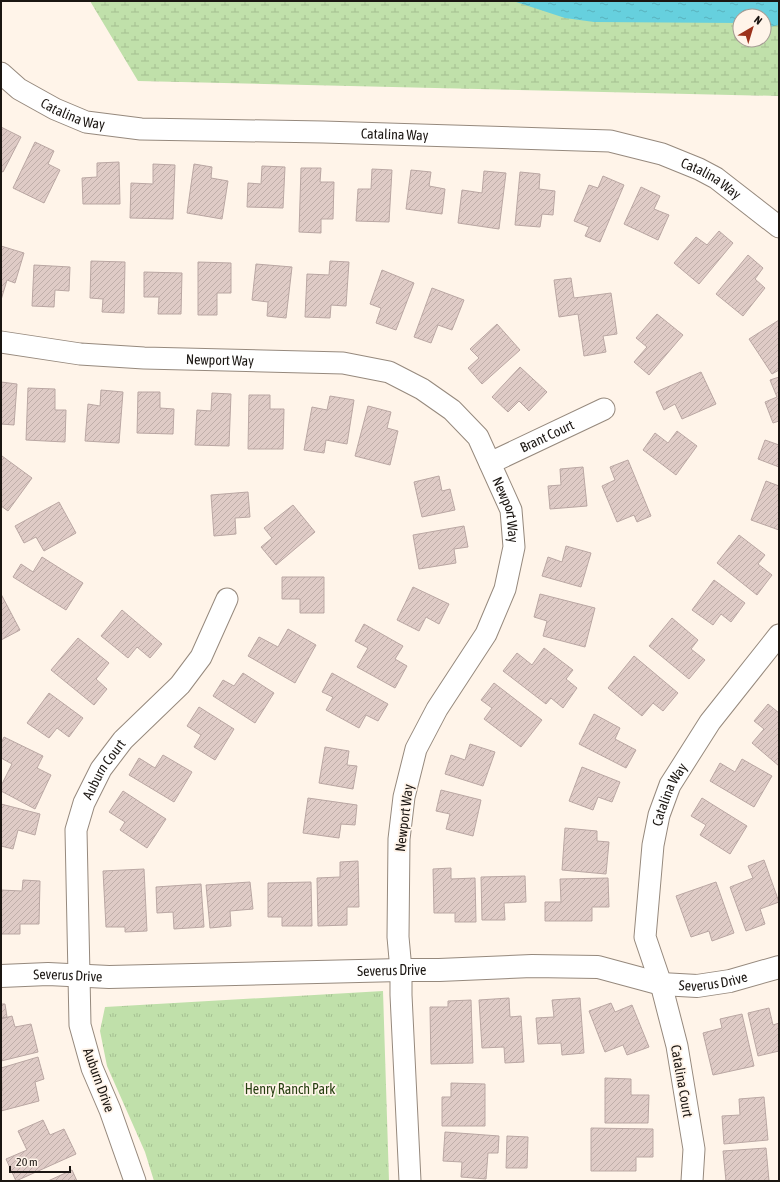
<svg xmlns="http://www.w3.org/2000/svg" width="780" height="1182" font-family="'Asap Condensed',sans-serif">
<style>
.wetland{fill:url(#wetland-marsh);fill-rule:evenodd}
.park{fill:url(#park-tufts)}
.water{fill:url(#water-ripples)}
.building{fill:url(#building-hatch);stroke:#baa7a3}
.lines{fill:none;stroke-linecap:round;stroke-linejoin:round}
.street-casing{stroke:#96897d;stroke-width:23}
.secondary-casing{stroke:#96897d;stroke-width:24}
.street{stroke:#fff;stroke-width:21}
.secondary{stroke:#fff;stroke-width:22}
.labels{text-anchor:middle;stroke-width:3.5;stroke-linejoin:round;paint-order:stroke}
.street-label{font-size:14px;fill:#1b1612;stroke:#fff4e9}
.park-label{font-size:14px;fill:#284012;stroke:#fff4e9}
</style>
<defs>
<pattern id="wetland-marsh" width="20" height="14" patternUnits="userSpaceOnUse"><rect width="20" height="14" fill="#c0e0aa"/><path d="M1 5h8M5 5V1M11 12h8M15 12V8" fill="none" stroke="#a4bf91"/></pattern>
<pattern id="park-tufts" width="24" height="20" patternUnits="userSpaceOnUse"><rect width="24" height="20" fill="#c0e0aa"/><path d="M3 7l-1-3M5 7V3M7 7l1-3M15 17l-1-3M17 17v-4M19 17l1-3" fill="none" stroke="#a4bf91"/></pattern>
<pattern id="water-ripples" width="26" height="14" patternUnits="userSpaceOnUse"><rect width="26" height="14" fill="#66d0de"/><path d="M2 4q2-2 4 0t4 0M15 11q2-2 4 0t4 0" fill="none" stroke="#58b2bd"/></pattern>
<pattern id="building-hatch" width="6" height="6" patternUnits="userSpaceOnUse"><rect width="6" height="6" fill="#dfcbc6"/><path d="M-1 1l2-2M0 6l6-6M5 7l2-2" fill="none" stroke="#bfaea9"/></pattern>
</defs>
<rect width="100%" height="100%" fill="#fff4e9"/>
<path class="wetland" d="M90,1H779V96L138,81ZM740,16H764V40H740Z"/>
<path class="park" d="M383,991L389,1181H154L145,1152L107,1066L100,1031L105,1007Z"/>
<path class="water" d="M513,1H779V25L769,27H764V16H740V23L594,22L565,18Z"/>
<g class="building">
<path d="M1,127L21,137L3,172L1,171Z"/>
<path d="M35,142L54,151L48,164L60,170L44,203L13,188Z"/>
<path d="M119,162L120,204H83L82,178L97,177V163Z"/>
<path d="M153,164L175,165L173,219L130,218L131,183L153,184Z"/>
<path d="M194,164L212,167L211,178L228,181L222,219L187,213Z"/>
<path d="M262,166L285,167L283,208L247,207L248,183L261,184Z"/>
<path d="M301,168H321L320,182H334L333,219H321V233L299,232Z"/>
<path d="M372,169L392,170L389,222L356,221L358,189H371Z"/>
<path d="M411,170L431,172L429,186L445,189L442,214L406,209Z"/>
<path d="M484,171L506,173L499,229L458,223L462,190L482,193Z"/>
<path d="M520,172L540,174L539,189L555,191L553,215L542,214L540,227L515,225Z"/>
<path d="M603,176L624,185L600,242L585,236L589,227L574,221L589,185L598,188Z"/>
<path d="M641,187L660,196L654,209L669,215L658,240L624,224Z"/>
<path d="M719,231L733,243L699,284L674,263L696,237L707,245Z"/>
<path d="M1,246L24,253L15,283L7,280L1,300Z"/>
<path d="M748,255L763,268L755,279L765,288L743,316L716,294Z"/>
<path d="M91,261L125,262L124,313L102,312L103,299L90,298Z"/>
<path d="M330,261L349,262L346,306L331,305L330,318L305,317L307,274L329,275Z"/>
<path d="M198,262L231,263V293H217V315H198Z"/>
<path d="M256,264L292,267L286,318L267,316L268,302L252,300Z"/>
<path d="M34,265L70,267L69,291L55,290L54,307L32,306Z"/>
<path d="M382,270L414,283L396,330L376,323L381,308L370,304Z"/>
<path d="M144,272L182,273L181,314H158L159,297H144Z"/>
<path d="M571,278L574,298L611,293L617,334L603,336L606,352L584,356L578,314L559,317L554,280Z"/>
<path d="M432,288L464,300L452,330L438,325L431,343L414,337Z"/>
<path d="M657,314L683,335L649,375L634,362L647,347L636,338Z"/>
<path d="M779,320V370L772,374L749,339Z"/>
<path d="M497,324L520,350L482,384L468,368L479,358L470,349Z"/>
<path d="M520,367L547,392L529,411L519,401L508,412L492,397Z"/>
<path d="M701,372L716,404L682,419L675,404L664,410L656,392Z"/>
<path d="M779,377V421L773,423L765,402L777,397L770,380Z"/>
<path d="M1,382L17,384L14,425L1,424Z"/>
<path d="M28,388L55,389V410H66L65,442L26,440Z"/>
<path d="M101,390L123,392L119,443L85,441L88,404L100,406Z"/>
<path d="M138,392H160V408L174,409L173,434L137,433Z"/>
<path d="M212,393L231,394L229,446L195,445L197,410L211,411Z"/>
<path d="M249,395H270V409H284L283,449H248Z"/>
<path d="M330,396L354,400L347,444L326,440L324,453L304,450L312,407L327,410Z"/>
<path d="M368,406L391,412L387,428L398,431L390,465L355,456Z"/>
<path d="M677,431L697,446L676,475L643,450L655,433L668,443Z"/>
<path d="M765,440L779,445V467L758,459Z"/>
<path d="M2,456L32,478L8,511L1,506V458Z"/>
<path d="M628,460L651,516L637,522L634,515L617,522L602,486L615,480L610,467Z"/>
<path d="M583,467L587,506L550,509L548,486L561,485L560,469Z"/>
<path d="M439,476L442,491L450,489L455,510L422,517L414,482Z"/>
<path d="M766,481L779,486V530L751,520Z"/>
<path d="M248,492L250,517L235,518L236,534L214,536L211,495Z"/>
<path d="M59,502L76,533L44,551L36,537L24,543L15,526Z"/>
<path d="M293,505L315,532L276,565L261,547L272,538L264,528Z"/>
<path d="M464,526L468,547L454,549L456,563L419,569L413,535Z"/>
<path d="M739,535L765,555L758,564L772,575L757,595L717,563Z"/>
<path d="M566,546L591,553L581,587L542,576L548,557L562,562Z"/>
<path d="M42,557L83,583L66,610L13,577L21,564L33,572Z"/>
<path d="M282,577H324V613H300V599H282Z"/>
<path d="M714,580L745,603L731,622L721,614L713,625L692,610Z"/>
<path d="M413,587L449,604L439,624L426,617L419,631L397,620Z"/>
<path d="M1,594L20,630L1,640Z"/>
<path d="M540,594L595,608L585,647L543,636L547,621L534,617Z"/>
<path d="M122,610L162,644L150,658L137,647L128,658L101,636Z"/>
<path d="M672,618L698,640L691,649L705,660L689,679L649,646Z"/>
<path d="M364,624L403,646L395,659L407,666L395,688L357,667L368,648L355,641Z"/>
<path d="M288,629L316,645L295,683L248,656L259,637L278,647Z"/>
<path d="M78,638L109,663L96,679L107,689L94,705L51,670Z"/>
<path d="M544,648L573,670L566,679L577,688L563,708L551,698L546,704L503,671L517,653L532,665Z"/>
<path d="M634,656L678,693L663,711L653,703L642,716L608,688Z"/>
<path d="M243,673L274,693L255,723L213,696L223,680L234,686Z"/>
<path d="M332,673L388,704L378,721L366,715L359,728L326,710L333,697L322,692Z"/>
<path d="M494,683L542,720L521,747L484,719L492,708L481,700Z"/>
<path d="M49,693L83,718L69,737L57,728L49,738L27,723Z"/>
<path d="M768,704L779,713V766L752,743L764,729L754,721Z"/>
<path d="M199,707L234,729L215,760L194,747L201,735L187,726Z"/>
<path d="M594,714L620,728L615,739L636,750L626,768L579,744Z"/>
<path d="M4,737L43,756L37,768L51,775L35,809L1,791V786L12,764L1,758V743Z"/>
<path d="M470,744L495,752L483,786L445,774L451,755L465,760Z"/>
<path d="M325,747L349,751L347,765L357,766L353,789L319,783Z"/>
<path d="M163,755L192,772L174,802L129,775L139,758L155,768Z"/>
<path d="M742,759L772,776L754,807L710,781L720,763L735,772Z"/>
<path d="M582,767L620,782L612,802L598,797L593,810L569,801Z"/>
<path d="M441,790L481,800L473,836L446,829L450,814L436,811Z"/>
<path d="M123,791L166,819L147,848L120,830L125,822L109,812Z"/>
<path d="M308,798L357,805L355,825L341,824L339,838L303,833Z"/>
<path d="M702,798L747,826L730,854L700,835L706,825L691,816Z"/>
<path d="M1,804L40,814L35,835L18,830L13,849L1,846Z"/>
<path d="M565,828L597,831V841L609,842L606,874L562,870Z"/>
<path d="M764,860L779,902L760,909L765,924L746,931L730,887L753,878L748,866Z"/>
<path d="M358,861L359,907H347V925L318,926L317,878L340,877V862Z"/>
<path d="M451,868V879L475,878L476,922H455V913H434L433,869Z"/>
<path d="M144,869L147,931L125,932V927H106L103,871Z"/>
<path d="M525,876L526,902L504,903L505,920H482L481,877Z"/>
<path d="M608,878L609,907H592V921H545V902H561L560,879Z"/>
<path d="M23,880L40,881L39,924H20V934H1V890L22,891Z"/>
<path d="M250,882L253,909L230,911L231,926L210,928L206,885Z"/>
<path d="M311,882L312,926H282V917H268V883Z"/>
<path d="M716,882L734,933L712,941L709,931L691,937L676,896Z"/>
<path d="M201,884L204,927L174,929L173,912L157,913L156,887Z"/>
<path d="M509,998L510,1017L521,1016L524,1062L505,1063L504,1047L482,1048L479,1000Z"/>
<path d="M580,998L584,1053L562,1055L561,1043L538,1044L536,1018L554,1017L552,1000Z"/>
<path d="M471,1000L473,1063L431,1064L430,1007H448V1001Z"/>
<path d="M611,1003L615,1012L632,1005L649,1047L627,1055L623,1045L605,1052L589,1011Z"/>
<path d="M1,1004H5L7,1017L1,1018Z"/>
<path d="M769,1008L773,1025L779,1023V1051L758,1056L748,1013Z"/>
<path d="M742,1014L754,1066L713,1075L703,1033L722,1028L720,1019Z"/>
<path d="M12,1016L15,1027L31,1024L38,1052L1,1061V1019Z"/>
<path d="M38,1057L44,1079L35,1082L39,1101L1,1111V1092L2,1091L1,1068Z"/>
<path d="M605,1078L631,1079V1095H649L648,1123H605Z"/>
<path d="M451,1083L485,1084V1126H442V1097H451Z"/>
<path d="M764,1097L768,1140L724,1144L722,1116L740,1115L739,1099Z"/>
<path d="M43,1120L50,1135L64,1129L76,1154L16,1181L6,1159L27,1150L18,1131Z"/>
<path d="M591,1128L653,1129V1157H636V1171H591Z"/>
<path d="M445,1132L499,1136L498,1153H488L486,1179L461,1177L462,1162L443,1161Z"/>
<path d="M507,1136L528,1137L527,1168H506Z"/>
<path d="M766,1148L769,1181H726L723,1151Z"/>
<path d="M72,1170L77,1181H48Z"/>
</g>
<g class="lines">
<g class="street-casing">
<g id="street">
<path id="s1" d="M1,73L19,89L55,109L86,122L141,129L323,132L610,141L662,154L699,169L716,178L779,227"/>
<path id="s2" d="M1,342L80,354L144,358L343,363L389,372L422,389L452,410L478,437L511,510L514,547L505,589L486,634L437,709L416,749L404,797L399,839L398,937L401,970V995L410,1181"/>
<path id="s3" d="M490,463L604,409"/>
<path id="s4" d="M135,1181L110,1110L92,1068L80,1025L76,830L84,803L101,769L123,740L180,685L201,657L227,599"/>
<path id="s5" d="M692,1181L694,1149L677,1046L661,984L645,937L653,845L659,815L670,785L710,722L779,635"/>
</g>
</g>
<g class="secondary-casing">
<g id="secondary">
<path id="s6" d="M1,976L48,974L109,977L401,970H439L532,966L598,967L661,984L697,986L730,981L779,967"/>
</g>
</g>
<use href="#street" class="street"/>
<use href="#secondary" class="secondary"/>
</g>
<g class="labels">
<g class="street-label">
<text dy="5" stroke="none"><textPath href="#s1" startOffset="84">Catalina Way</textPath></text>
<text dy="5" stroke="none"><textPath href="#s1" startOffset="408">Catalina Way</textPath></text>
<text dy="5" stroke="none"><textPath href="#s1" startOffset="732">Catalina Way</textPath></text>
<text dy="5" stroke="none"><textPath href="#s2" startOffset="220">Newport Way</textPath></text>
<text dy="5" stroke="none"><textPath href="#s3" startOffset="63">Brant Court</textPath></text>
<text dy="5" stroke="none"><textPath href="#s2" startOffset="580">Newport Way</textPath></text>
<text dy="5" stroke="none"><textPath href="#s4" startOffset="428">Auburn Court</textPath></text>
<text dy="5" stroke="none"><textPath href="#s5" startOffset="396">Catalina Way</textPath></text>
<text transform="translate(404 818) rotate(-83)" y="5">Newport Way</text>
<text dy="5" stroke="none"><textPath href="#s6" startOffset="391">Severus Drive</textPath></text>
<text dy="5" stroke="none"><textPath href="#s6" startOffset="67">Severus Drive</textPath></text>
<text dy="5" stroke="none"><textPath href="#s6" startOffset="715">Severus Drive</textPath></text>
<text transform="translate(99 1080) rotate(70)" y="5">Auburn Drive</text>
<text transform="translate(682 1081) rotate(80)" y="5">Catalina Court</text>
</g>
<g class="park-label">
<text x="290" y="1094">Henry Ranch Park</text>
</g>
</g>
<rect width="780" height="1182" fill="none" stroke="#1b1612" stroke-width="4"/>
<g transform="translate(752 28) rotate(38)"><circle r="19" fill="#fff4e9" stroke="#a49b93"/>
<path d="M0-3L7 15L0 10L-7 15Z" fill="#9b321b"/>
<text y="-6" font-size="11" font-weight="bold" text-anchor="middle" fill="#1b1612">N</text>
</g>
<path d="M10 1166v6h60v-6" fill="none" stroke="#1b1612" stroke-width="2"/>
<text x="16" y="1166" font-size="12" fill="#1b1612" stroke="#fff4e9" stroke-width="3" paint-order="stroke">20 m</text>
</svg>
